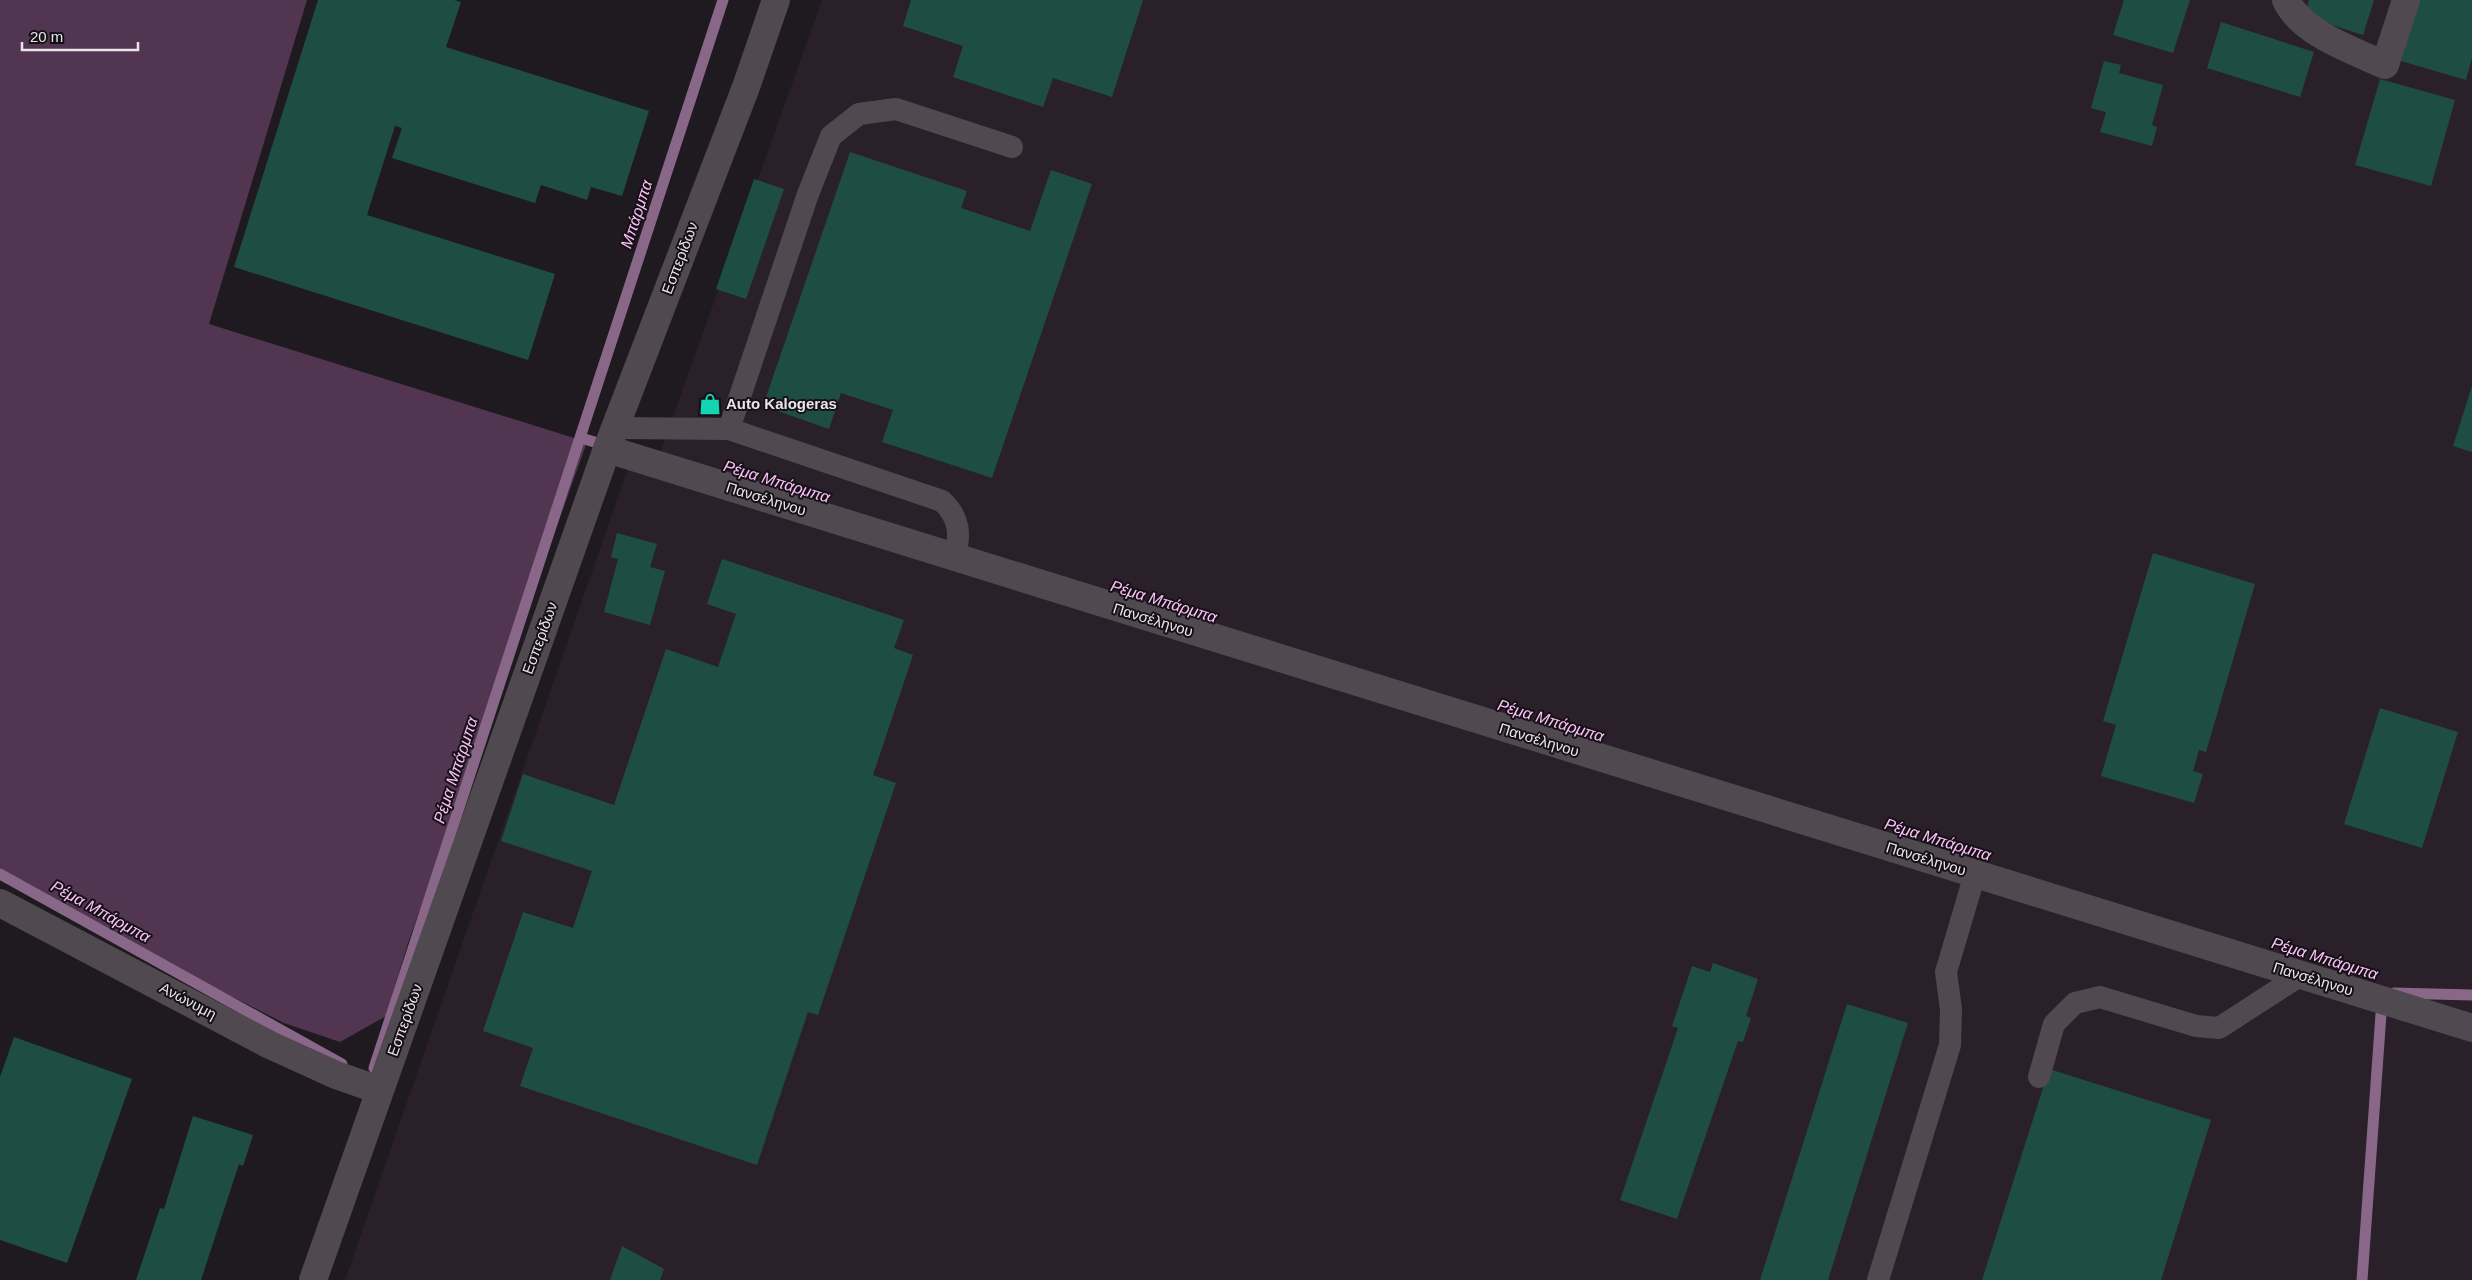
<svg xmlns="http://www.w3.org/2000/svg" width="2472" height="1280" font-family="Helvetica,sans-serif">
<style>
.built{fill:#2a2029}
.green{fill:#523651}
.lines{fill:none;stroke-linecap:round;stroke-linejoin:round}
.stream{stroke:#896788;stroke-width:11}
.building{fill:#1e4e43}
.service{stroke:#50494f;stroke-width:22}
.minor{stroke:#50494f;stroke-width:28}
.tertiary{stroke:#50494f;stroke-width:28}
.labels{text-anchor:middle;stroke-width:4;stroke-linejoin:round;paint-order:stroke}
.street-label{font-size:15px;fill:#e9e5e9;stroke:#161116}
.poi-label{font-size:15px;font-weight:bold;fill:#e9e5e9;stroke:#161116;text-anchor:start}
.water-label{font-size:16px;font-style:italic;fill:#fdc2fa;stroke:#161116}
</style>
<rect width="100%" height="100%" fill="#1f1a1f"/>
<path class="built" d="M822,0H2472V1280H345L632,457L656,464Z"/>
<path class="green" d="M0,0H307L209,324L587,442L408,943L386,1016L340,1042L284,1023L0,879Z"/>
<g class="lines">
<g class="stream">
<path d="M581,438L608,446"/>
<path d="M0,874L342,1064"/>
<path d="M2394,993L2472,995"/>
<path d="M374,1068L723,0"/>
<path d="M2362,1280L2382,1000"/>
</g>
</g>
<g class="building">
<path d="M318,0H454L461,2L446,47L649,111L622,196L591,187L587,200L541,185L535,203L392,158L402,128L395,126L367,215L555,274L528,360L234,267Z"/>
<path d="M911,0H1143L1112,97L1053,78L1043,107L953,77L963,46L903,26Z"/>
<path d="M2124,0H2190L2173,53L2113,35Z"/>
<path d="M2309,0H2374L2363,35L2304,16Z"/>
<path d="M2418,0H2472V58L2466,80L2401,61Z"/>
<path d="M2221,22L2314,52L2300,97L2207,68Z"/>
<path d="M2104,61L2121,65L2119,73L2163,85L2152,125L2157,127L2152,146L2100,132L2106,112L2091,108Z"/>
<path d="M2380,79L2455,100L2431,186L2355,165Z"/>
<path d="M850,152L967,191L961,208L1030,231L1051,170L1092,184L992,478L882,442L893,410L841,393L829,429L763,406Z"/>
<path d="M754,179L784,189L746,299L716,289Z"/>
<path d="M2472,386V452L2453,446Z"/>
<path d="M617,533L657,544L650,567L665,571L650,625L604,612L618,559L611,557Z"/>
<path d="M2153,553L2255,584L2206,752L2199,750L2193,771L2203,774L2194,803L2101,776L2116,725L2103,721Z"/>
<path d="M722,559L904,620L894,648L913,655L873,775L896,783L818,1015L808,1012L757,1165L520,1086L533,1048L483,1031L523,912L573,928L592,871L501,841L523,774L614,805L666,649L718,667L736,614L707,604Z"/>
<path d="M2380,708L2458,732L2422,848L2344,824Z"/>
<path d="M1713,963L1758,979L1746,1016L1751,1018L1743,1042L1738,1041L1677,1219L1620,1200L1678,1028L1672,1026L1692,966L1710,972Z"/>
<path d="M1847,1004L1908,1023L1828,1280H1760Z"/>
<path d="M14,1037L132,1079L67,1263L0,1240V1077Z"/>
<path d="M2049,1069L2211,1120L2161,1280H1982Z"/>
<path d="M193,1116L253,1135L243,1166L239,1164L201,1280H136L160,1208L164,1209Z"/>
<path d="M622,1246L664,1269L660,1280H610Z"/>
</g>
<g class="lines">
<g class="service">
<path d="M615,428L729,429L808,194L831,136L859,114L896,109L1012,147"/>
<path d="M729,429L942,501C960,518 961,535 954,558"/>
<path d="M2039,1077L2054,1024L2075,1003L2100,997L2196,1026L2219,1028L2301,975"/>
<path d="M1878,1280L1950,1045L1951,1009L1946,972L1975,874"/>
</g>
<g class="minor">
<path d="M2286,0C2301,33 2354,51 2385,65L2406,0"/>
<path d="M607,449L2472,1028"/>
<path d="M0,903L270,1045L336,1075L379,1090"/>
</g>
<path class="tertiary" d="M313,1280L608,446L746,87L776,0"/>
</g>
<defs>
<g id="shop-bare" transform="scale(1.725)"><path d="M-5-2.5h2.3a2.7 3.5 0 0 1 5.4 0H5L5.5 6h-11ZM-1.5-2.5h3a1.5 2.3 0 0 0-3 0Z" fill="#13d5b3" stroke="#161116" stroke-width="2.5" paint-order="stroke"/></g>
</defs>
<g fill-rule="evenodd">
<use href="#shop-bare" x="710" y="404"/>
</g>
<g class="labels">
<g class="street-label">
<text transform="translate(680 258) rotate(-69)" y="5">Εσπερίδων</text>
<text transform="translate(766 499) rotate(17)" y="5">Πανσέληνου</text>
<text transform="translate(1153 620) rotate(17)" y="5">Πανσέληνου</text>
<text transform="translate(540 638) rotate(-70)" y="5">Εσπερίδων</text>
<text transform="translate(1539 740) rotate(17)" y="5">Πανσέληνου</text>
<text transform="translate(1926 859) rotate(17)" y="5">Πανσέληνου</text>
<text transform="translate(2313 979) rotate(17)" y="5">Πανσέληνου</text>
<text transform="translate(188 1001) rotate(28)" y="5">Ανώνυμη</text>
<text transform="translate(405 1020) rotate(-70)" y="5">Εσπερίδων</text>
</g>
<g class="poi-label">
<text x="726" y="409">Auto Kalogeras</text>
</g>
<g class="water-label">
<text transform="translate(636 214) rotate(-72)" y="6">Μπάρμπα</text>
<text transform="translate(777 481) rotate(17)" y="6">Ρέμα Μπάρμπα</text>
<text transform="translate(1164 601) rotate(17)" y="6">Ρέμα Μπάρμπα</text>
<text transform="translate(1551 720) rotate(17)" y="6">Ρέμα Μπάρμπα</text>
<text transform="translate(455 770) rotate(-72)" y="6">Ρέμα Μπάρμπα</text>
<text transform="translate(1938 839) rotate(17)" y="6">Ρέμα Μπάρμπα</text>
<text transform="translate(101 911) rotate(29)" y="6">Ρέμα Μπάρμπα</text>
<text transform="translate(2325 958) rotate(17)" y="6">Ρέμα Μπάρμπα</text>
</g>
</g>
<path d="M22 42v8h116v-8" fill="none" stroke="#e9e5e9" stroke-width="2.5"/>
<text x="30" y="42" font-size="15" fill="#e9e5e9" stroke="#161116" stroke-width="4" paint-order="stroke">20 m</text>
</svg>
